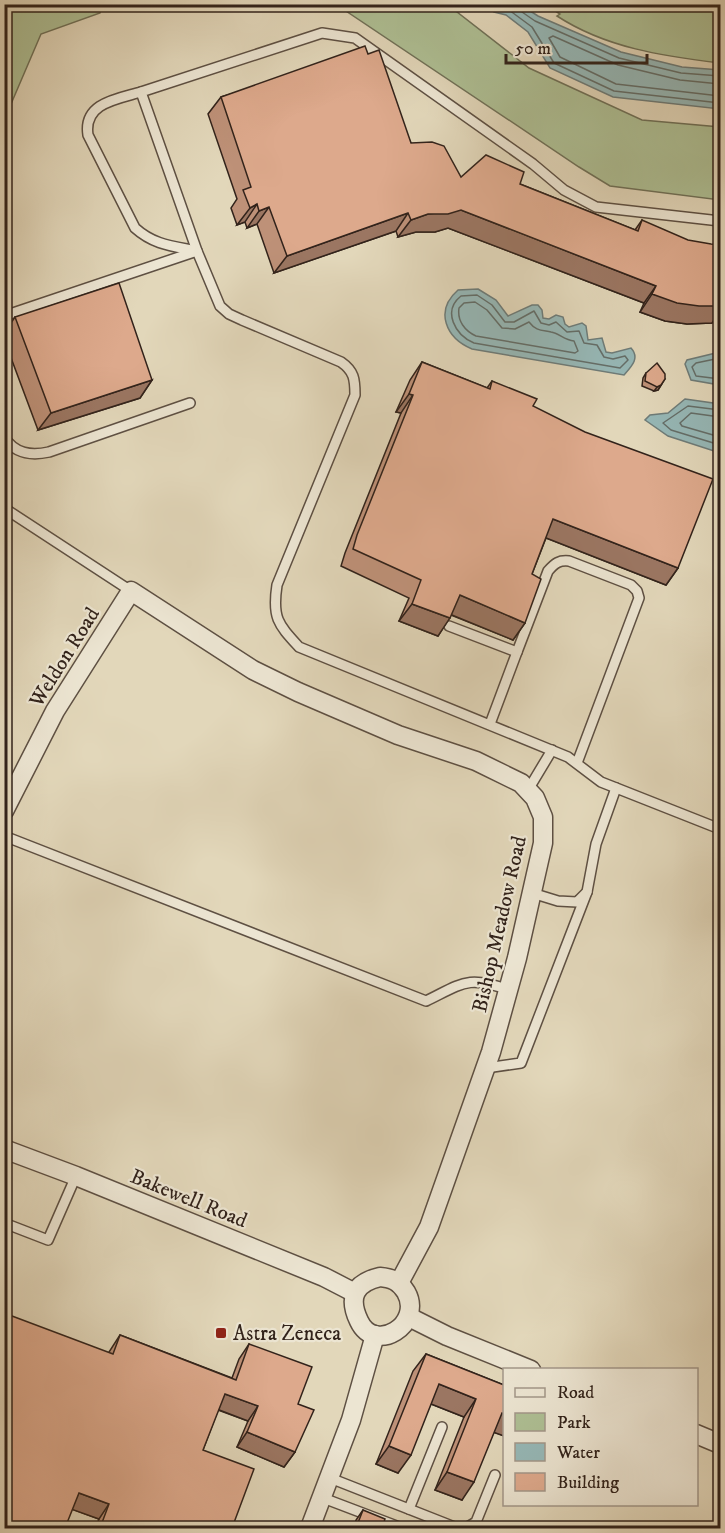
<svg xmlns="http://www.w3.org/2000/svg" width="725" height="1533" font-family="'IM FELL DW Pica',serif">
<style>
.green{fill:#aebf94;stroke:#707158;stroke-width:1.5}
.water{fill:#96b8b7;stroke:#6e7c79;stroke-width:1.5}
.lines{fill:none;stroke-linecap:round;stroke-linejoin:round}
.shore{stroke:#646e69;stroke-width:1.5}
.lane-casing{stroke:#5e5043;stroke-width:12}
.street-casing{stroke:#5e5043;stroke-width:21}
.lane{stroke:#ece5d2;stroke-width:9}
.street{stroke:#ece5d2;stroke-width:18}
.wall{fill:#be9178;stroke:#32231b;stroke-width:1.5}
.shaded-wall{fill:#9b7662;stroke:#32231b;stroke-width:1.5}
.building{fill:#dda98c;stroke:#32231b;stroke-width:1.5}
.poi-dot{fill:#8f2418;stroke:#ece5d2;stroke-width:2}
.labels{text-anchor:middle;stroke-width:4.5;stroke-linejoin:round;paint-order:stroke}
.street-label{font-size:21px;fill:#32231b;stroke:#ece5d2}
.poi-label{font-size:21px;fill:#32231b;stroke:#ece5d2;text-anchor:start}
</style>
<rect width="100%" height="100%" fill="#e2d7ba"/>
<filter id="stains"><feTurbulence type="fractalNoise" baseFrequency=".00333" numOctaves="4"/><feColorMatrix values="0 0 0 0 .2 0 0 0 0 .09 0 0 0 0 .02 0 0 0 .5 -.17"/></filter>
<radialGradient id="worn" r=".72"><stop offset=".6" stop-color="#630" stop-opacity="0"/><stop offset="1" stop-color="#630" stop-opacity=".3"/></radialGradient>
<g class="green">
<path d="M5,4L102,5L100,13L41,34L5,118Z"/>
<path d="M337,5H448L529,68L642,120L720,127V200L610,186L579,167Z"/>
<path d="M546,5H720V63C663,56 606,48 557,16L560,14Z"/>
</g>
<g class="water">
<path d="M484,5H521L538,16L621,52L682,67L720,70V109L613,97L550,68L528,32L506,15L494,12Z"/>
<path d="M478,289L496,300L508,316L532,305H538L542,310L543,318L549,319L556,315L563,317L565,324L569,327L582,323L586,326L588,340L602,338L606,352L612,353L631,348C640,358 632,366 624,375L472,349C446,338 434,311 458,290Z"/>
<path d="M720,352V385L691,380L685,364L687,360Z"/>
<path d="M685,399L720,404V450L714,451L668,436L645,420L650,415L668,413Z"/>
</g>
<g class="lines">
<g class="shore">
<path d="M494,4L509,10L532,27L554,63L614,91L720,103"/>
<path d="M519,4L522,12L535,21L619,58L681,73L720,76"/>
<path d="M720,84L680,80L618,65L553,36L549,38L560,57L616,84L720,96"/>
<path d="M477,295L492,305L505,322H514L534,311L541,323L549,325L556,322L567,332L579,331L584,343L597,345L604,357L613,359L625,356L628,360L620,368L474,343C455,335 442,311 461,296Z"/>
<path d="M475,302L487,310L502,328L515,329L529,322C536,331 541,330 551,332C559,333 564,340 574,341L578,351L575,353L476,336C465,331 457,321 459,308L464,303Z"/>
<path d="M720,358L696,363L692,367L696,376L720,379"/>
<path d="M720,410L688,406L663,423L671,430L720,445"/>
<path d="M720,417L691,413L680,423L682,426L720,437"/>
</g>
<g class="lane-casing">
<g id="lane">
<path d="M141,92C117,99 83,103 88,135L135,228C154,245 172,246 197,251"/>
<path d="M720,221L596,207L564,190L533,164L355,38L322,33L141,92L197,251L220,306L229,314L242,320L341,362C354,371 355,379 355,395L277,585C272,618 278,624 299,647L568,757L601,782L720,829"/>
<path d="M4,316L194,252"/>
<path d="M4,437C15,454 31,456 49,452L190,403"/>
<path d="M4,508L131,591"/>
<path d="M449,626L517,652L490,724"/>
<path d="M517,652L548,571C555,563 559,560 569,561L631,585L637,591L639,598L577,763"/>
<path d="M528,790L552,750"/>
<path d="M4,836L426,1001C463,983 468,975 509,990"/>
<path d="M532,893L558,901L577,902L587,892L596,844L616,788"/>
<path d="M486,1068L521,1063L587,892"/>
<path d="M4,1223L48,1240L76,1176"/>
<path d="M330,1478L457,1528"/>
<path d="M323,1498L402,1528"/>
<path d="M409,1509L442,1427"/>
<path d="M466,1528L476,1522L495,1475"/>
</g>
</g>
<g class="street-casing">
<g id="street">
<path d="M4,811L55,711L131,591L253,670L298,692L398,735L476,761L521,783L535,798L543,817V843L517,958L491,1052L429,1227L399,1283"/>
<path d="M4,1149L76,1176L324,1277L355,1293"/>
<path d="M380,1277C392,1278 399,1281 406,1292C424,1324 375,1355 359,1321C348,1298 354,1283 380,1277Z"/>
<path d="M409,1317L447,1336L531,1370"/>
<path d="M696,1434L720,1444"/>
<path d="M310,1528L351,1420L375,1335"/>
</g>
</g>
<use href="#lane" class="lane"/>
<use href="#street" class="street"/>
</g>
<g class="wall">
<path d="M368,54L411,143L461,177L520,184L635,230L642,220L717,316L712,323L687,324L665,321L640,312L644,303L448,228L435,232H416L398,237L396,231L274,273L257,224L247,228L245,222L237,225L231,208L237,199L208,114L221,97Z"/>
<path d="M15,317L152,380L140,398L38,430L4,339V333Z"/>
<path d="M422,362L487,388L492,381L533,406L678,568L666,585L546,538L532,574L525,623L513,640L451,615L438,636L399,621L409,598L341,566L345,553L401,413L396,412L410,380Z"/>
<path d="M646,373L665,379L658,390L654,391L642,386L643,378Z"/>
<path d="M120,1335L232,1378L239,1359L249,1344L298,1404L295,1452L284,1467L237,1447L248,1421L218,1410L203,1450L232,1528H95L99,1519L72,1509L109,1352Z"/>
<path d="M426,1354L504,1385V1436L494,1432L462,1500L435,1490L464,1417L431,1404L398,1473L376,1464L413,1371Z"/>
<path d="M363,1510L382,1528H353L356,1520Z"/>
<path d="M720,1512V1528H714Z"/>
</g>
<g class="shaded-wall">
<path d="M257,204L245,222L237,225L250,208Z"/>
<path d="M269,207L257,224L247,228L259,211Z"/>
<path d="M461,210L656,286L644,303L448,228L435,232H416L398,237L411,220L428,214Z"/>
<path d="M408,213L396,231L274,273L287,256Z"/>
<path d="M652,294L720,305V316H717L712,323L687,324L665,321L640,312Z"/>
<path d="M152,380L140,398L38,430L51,413Z"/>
<path d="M661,385L658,390L654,391L657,387Z"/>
<path d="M409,394L413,395L401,413L396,412Z"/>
<path d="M553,519L678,568L666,585L541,536Z"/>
<path d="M460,595L525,623L513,640L447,613Z"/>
<path d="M412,604L450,618L438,636L399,621Z"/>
<path d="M439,1384L476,1399L464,1417L426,1402Z"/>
<path d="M225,1394L258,1406L248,1421L214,1408Z"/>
<path d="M502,1413L504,1414V1436L490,1431Z"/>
<path d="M247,1432L295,1452L284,1467L237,1447Z"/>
<path d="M389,1446L411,1455L398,1473L376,1464Z"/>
<path d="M447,1472L474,1482L462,1500L435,1490Z"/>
<path d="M79,1493L109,1504L99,1519L68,1508Z"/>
</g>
<g class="building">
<path d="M365,46L368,54L379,50L411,143L432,142L444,146L461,177L486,155L524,172L520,184L638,231L642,220L688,240L711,244L720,245V306H699L677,303L652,294L656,286L461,210L448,214H428L411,220L408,213L287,256L269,207L259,211L257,204L250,208L243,190L251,187L221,97Z"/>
<path d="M119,283L152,380L51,413L15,317Z"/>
<path d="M422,362L490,389L492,381L537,399L533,406L585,432L713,479L678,568L553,519L532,574L541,579L525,623L460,595L450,618L412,604L421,580L353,549L357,535L413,395L409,394Z"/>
<path d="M657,363L665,374V379L661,385L657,387L645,381L646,373Z"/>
<path d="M4,1313L113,1354L120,1335L236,1380L249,1344L312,1367L298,1404L314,1410L295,1452L247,1432L258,1406L225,1394L203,1450L254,1469L232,1528H100L109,1504L79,1493L65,1528H4Z"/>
<path d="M426,1354L504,1385V1414L502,1413L474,1482L447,1472L476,1399L439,1384L411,1455L389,1446Z"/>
<path d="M363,1510L385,1519L382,1528H356Z"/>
<path d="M720,1520V1528H717Z"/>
</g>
<rect class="poi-dot" x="215" y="1327" width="12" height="12" rx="3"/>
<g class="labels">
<g class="street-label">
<text transform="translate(64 657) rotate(-58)" y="7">Weldon Road</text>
<text transform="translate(499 924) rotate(-77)" y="7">Bishop Meadow Road</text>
<text transform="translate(189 1198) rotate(22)" y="7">Bakewell Road</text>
</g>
<g class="poi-label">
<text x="233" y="1340">Astra Zeneca</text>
</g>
</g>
<rect width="725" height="1533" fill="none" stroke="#e2d7ba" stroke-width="24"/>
<rect x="6" y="6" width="713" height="1521" fill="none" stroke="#32231b" stroke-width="3"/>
<rect x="12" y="12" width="701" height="1509" fill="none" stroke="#32231b" stroke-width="1.5"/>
<rect x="503" y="1368" width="195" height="138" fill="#ece5d2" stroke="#a29789" stroke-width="1.5"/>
<rect x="515" y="1388" width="30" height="9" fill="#ece5d2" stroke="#a29789" stroke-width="1.5"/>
<text x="557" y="1398" font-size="18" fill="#32231b">Road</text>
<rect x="515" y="1413" width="30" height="18" fill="#aebf94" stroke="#a29789" stroke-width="1.5"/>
<text x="557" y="1428" font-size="18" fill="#32231b">Park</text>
<rect x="515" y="1443" width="30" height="18" fill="#96b8b7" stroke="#a29789" stroke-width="1.5"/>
<text x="557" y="1458" font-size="18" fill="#32231b">Water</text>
<rect x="515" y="1473" width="30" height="18" fill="#dda98c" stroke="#a29789" stroke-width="1.5"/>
<text x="557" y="1488" font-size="18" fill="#32231b">Building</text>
<path d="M506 54v9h141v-9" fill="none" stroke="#32231b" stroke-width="3"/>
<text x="515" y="54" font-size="18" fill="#32231b" stroke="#ece5d2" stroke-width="4.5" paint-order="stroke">50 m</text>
<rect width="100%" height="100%" filter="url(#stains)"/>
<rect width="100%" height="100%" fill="url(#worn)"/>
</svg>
